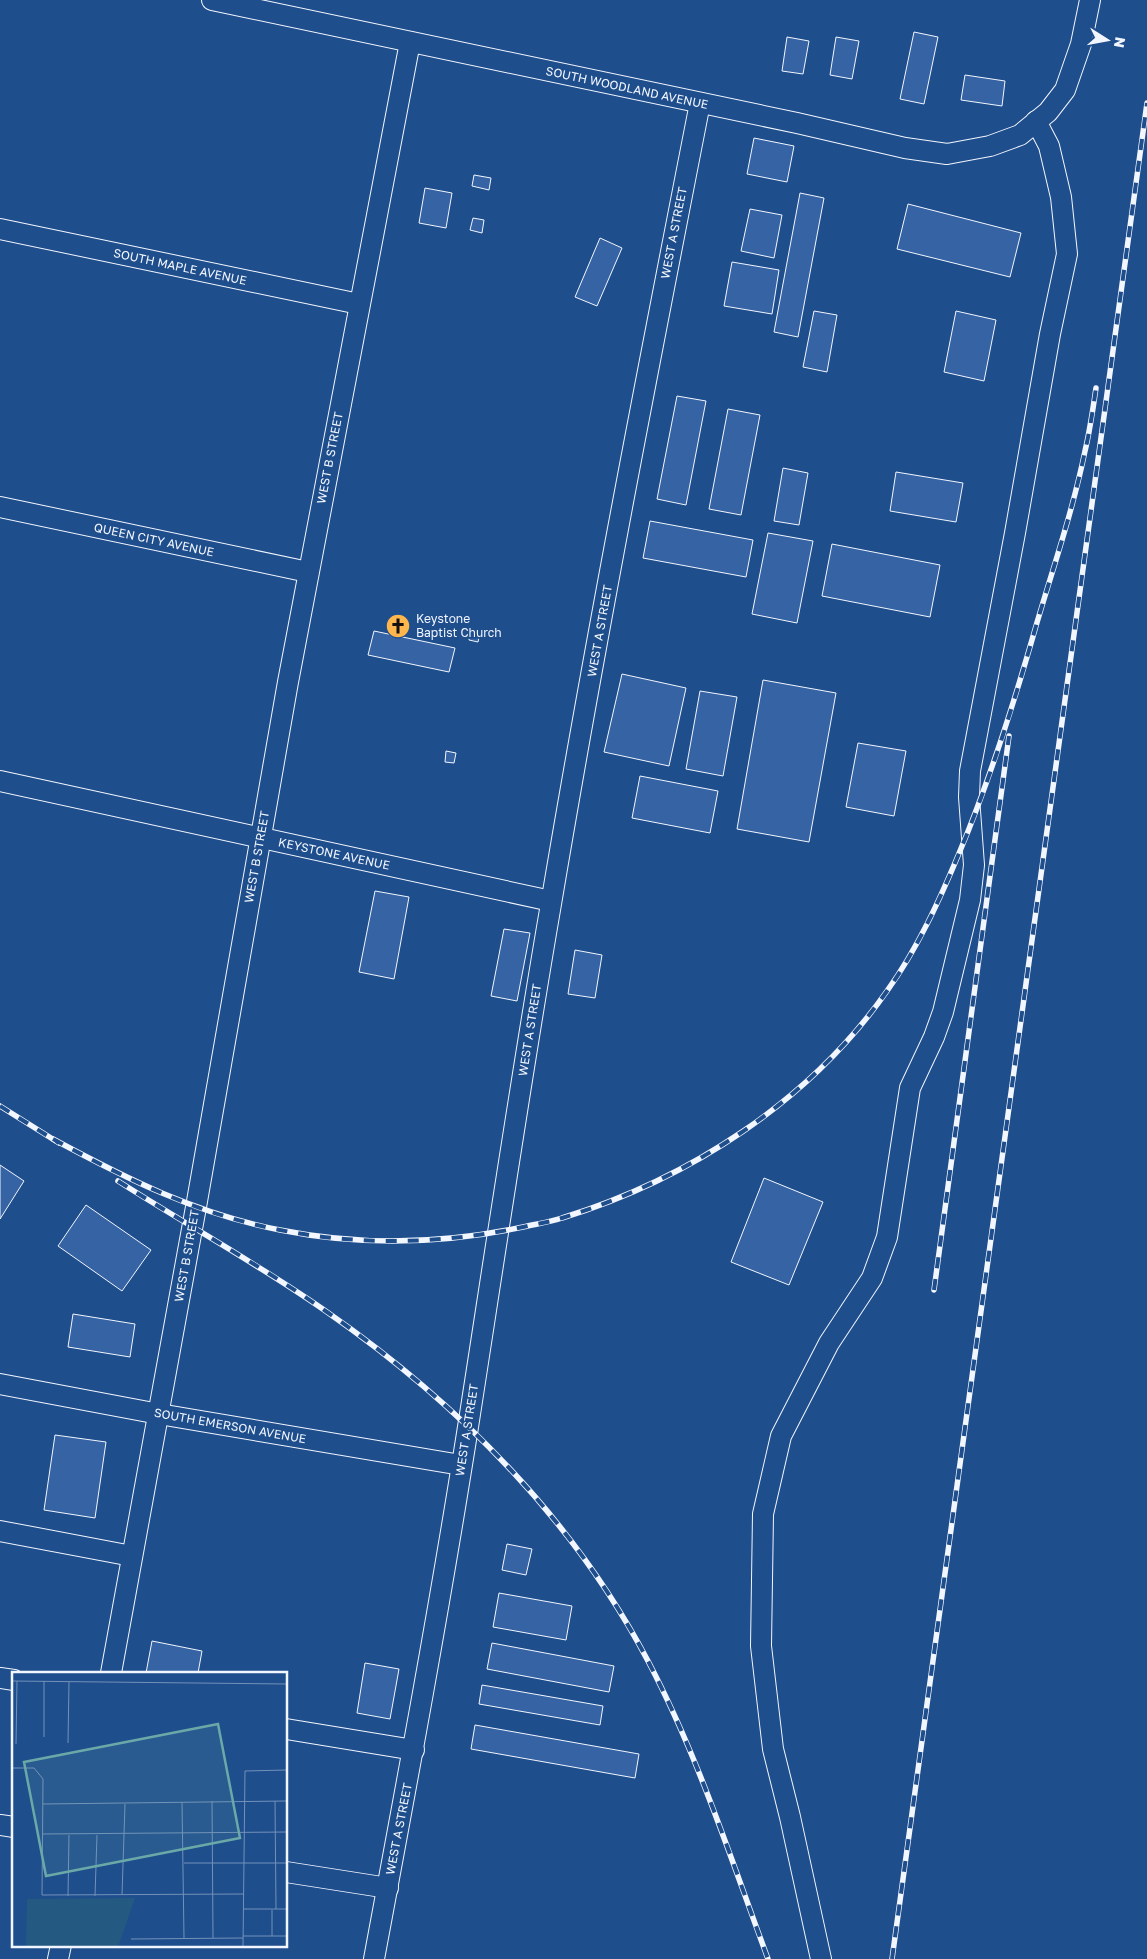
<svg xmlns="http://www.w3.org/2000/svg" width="1147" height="1959" font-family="'Golos Text',sans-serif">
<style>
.building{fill:#3563a3;stroke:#f2f6ff}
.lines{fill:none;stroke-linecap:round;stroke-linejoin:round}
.minor-casing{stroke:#f2f6ff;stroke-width:22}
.minor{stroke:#1f4e8c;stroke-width:20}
.rail-casing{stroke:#f2f6ff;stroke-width:5.5}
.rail{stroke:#1f4e8c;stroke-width:4;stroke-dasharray:11;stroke-linecap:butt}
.labels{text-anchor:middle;stroke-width:4;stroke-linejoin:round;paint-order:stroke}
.street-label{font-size:12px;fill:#f2f6ff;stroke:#1f4e8c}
.poi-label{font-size:12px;fill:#f2f6ff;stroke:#1f4e8c;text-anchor:start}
.inset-road{fill:none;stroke:#7391ba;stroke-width:1}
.view{fill:#6aa9a8;fill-opacity:0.15;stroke:#6aa9a8;stroke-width:2.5}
.inset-edge{fill:none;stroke:#f2f6ff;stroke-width:2.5}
</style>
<rect width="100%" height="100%" fill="#1f4e8c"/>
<g class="building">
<path d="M914,32L938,37L924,104L900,99Z"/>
<path d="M787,37L809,41L803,74L782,71Z"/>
<path d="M836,37L859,41L852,79L830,75Z"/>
<path d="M965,75L1005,81L1002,106L961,100Z"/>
<path d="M754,138L794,146L787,182L747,174Z"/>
<path d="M474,175L491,178L489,190L472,186Z"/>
<path d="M425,188L452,193L446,228L419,223Z"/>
<path d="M800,193L824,198L798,337L774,332Z"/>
<path d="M908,204L1021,233L1010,277L897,249Z"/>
<path d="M750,209L782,215L774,258L741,251Z"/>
<path d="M473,218L484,220L482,233L470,230Z"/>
<path d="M600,238L622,248L597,306L575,297Z"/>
<path d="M732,262L779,270L772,314L724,306Z"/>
<path d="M814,311L837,315L827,372L803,367Z"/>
<path d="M956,311L996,320L984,381L944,372Z"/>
<path d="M677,396L706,401L686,505L657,499Z"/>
<path d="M728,409L760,415L741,515L709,509Z"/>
<path d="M783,468L808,473L799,525L774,521Z"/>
<path d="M896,472L963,483L956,522L890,511Z"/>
<path d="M650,521L753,540L746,577L643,558Z"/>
<path d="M768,533L813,541L797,623L752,614Z"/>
<path d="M832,544L940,565L930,617L822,596Z"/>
<path d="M374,631L455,648L449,672L368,655Z"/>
<path d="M470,631L480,633L478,642L469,640Z"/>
<path d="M622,674L686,688L669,766L604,752Z"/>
<path d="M763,680L836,693L809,842L737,829Z"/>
<path d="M700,691L737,697L723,776L686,769Z"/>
<path d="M858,743L906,751L894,816L846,807Z"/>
<path d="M446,751L456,753L454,763L445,762Z"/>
<path d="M640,776L718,791L710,833L632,818Z"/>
<path d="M375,891L409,897L394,979L359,972Z"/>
<path d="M504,929L530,933L517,1001L491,996Z"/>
<path d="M575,950L602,955L595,998L568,994Z"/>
<path d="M0,1165L24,1181L0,1219Z"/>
<path d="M764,1178L823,1202L789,1285L731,1262Z"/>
<path d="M86,1205L151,1250L122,1291L58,1246Z"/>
<path d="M73,1314L135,1324L130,1357L68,1347Z"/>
<path d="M55,1435L106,1442L95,1518L44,1510Z"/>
<path d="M507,1544L532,1549L526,1575L502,1570Z"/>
<path d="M499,1593L572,1606L566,1640L493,1627Z"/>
<path d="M152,1641L202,1651L198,1673H146Z"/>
<path d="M492,1643L614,1666L609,1692L487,1669Z"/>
<path d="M365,1663L399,1669L390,1719L357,1713Z"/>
<path d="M482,1685L603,1706L600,1725L479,1704Z"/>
<path d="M475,1725L639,1754L635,1778L471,1749Z"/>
</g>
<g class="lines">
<g class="minor-casing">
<g id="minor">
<path d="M212,0L797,123L905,148L947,154L990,146L1020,135L1048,112L1065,90L1081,44L1090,0"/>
<path d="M0,229L359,304"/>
<path d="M0,507L308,572"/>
<path d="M0,781L551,901"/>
<path d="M0,1384L159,1414L461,1465"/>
<path d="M0,1531L132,1556"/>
<path d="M111,1673L196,1207L288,682L410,42"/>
<path d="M0,1678L14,1680"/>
<path d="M286,1729L414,1750"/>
<path d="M0,1825L14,1827"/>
<path d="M286,1872L388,1888"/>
<path d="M58,1959L61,1945"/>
<path d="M374,1959C407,1782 440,1605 468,1427C495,1253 521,1078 551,904C596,636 648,369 700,103"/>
<path d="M821,1959L790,1817L773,1749L761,1646L763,1514L781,1436L829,1343L872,1278L887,1237L910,1088L934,1037L943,1012L970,900L974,865L969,797L970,771L1015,533L1050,334L1067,254L1061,197L1049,146L1036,121"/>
</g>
</g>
<use href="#minor" class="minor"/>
<g class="rail-casing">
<g id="rail">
<path d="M0,1106L59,1143"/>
<path d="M53,1139C127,1179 197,1214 280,1230C361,1246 443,1244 523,1227C536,1224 550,1222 562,1218C689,1179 810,1101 887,991C918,948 940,899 960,851C991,777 1014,703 1036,626C1053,568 1073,510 1085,451C1090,430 1093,409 1096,388"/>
<path d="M118,1181C187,1225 260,1265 327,1312C458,1403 574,1520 648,1661C698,1756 731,1859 768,1959"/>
<path d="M934,1290L1009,736"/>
<path d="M892,1959L1147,103"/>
</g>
</g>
<use href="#rail" class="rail"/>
</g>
<defs>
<g id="church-disc" transform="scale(1.25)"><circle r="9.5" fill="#ffb74d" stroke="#1f4e8c"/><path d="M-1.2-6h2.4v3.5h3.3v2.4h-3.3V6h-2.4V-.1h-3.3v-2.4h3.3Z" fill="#111"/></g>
</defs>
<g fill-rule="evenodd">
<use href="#church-disc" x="398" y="626"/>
</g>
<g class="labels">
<g class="street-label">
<text transform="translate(627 88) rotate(12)" y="4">SOUTH WOODLAND AVENUE</text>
<text transform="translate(674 233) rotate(-79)" y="4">WEST A STREET</text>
<text transform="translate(180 267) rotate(12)" y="4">SOUTH MAPLE AVENUE</text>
<text transform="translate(330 458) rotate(-79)" y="4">WEST B STREET</text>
<text transform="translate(154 540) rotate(12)" y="4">QUEEN CITY AVENUE</text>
<text transform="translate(600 631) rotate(-80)" y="4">WEST A STREET</text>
<text transform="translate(334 854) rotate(12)" y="4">KEYSTONE AVENUE</text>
<text transform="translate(257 857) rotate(-80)" y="4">WEST B STREET</text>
<text transform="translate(530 1030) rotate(-81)" y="4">WEST A STREET</text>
<text transform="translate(187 1256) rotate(-80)" y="4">WEST B STREET</text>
<text transform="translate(230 1426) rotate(10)" y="4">SOUTH EMERSON AVENUE</text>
<text transform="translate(467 1430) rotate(-81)" y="4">WEST A STREET</text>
<text transform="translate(399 1829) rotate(-79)" y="4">WEST A STREET</text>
</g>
<g class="poi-label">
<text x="416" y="623">Keystone<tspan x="416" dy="14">Baptist Church</tspan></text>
</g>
</g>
<g transform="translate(12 1672)">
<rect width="275" height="275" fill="#1f4e8c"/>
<path d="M123,226L106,275H14L15,227Z" fill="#245a82"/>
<path class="inset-road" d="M0,9L275,12M32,65V9M56,71L57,10M4,72L5,9M0,96H22L31,107L30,223L232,222M200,129L201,266M263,129L264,237M170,130L172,266M31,132L275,129M30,162L275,160M172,191H275M110,223L113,132M56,224L57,163M83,224L85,163M232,237H275M231,264H275M260,264V238M119,267L231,266M231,275L233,99L275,98"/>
<path class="view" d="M206,52L228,166L34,204L12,90Z"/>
<rect width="275" height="275" class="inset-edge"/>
</g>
<g transform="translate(1107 40) rotate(101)" stroke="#1f4e8c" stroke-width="4" paint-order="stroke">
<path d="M0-4L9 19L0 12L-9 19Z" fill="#f2f6ff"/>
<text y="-8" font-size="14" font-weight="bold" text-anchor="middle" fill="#f2f6ff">N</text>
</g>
</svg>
